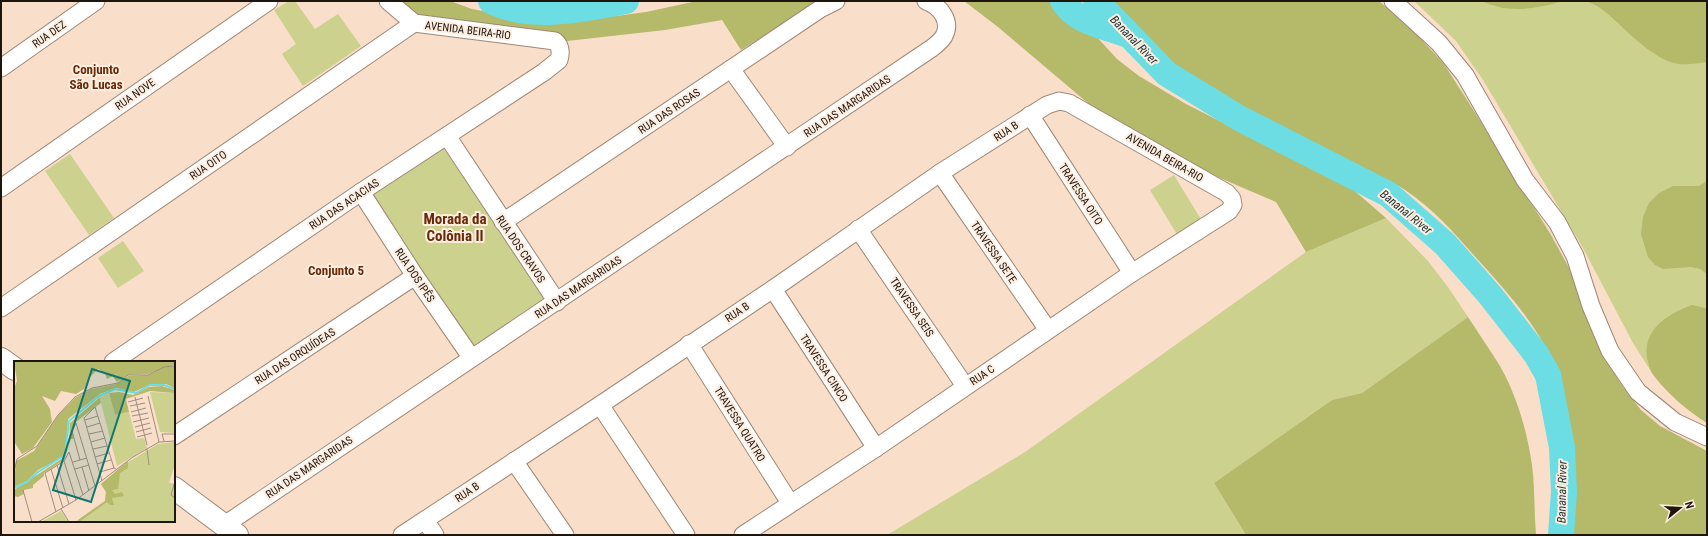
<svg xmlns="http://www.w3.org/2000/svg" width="1708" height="536" font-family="'Roboto Condensed',sans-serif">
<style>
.green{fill:#cdd18e}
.forest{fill:#b5b96a}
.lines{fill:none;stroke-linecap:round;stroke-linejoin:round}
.river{stroke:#6cdde2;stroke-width:26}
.minor-casing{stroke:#a08774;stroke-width:19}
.secondary-casing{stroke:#a08774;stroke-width:24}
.minor{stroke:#fff;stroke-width:17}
.secondary{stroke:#fff;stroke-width:22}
.labels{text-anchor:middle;stroke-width:4;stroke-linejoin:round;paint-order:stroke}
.street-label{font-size:11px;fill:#1e150d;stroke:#feeee1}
.water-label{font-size:12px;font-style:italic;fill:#1a2f30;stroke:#feeee1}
.quarter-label{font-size:13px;font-weight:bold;fill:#682907;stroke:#feeee1}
.district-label{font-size:15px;font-weight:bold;fill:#682907;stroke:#feeee1}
.inset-river{fill:none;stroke:#6cdde2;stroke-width:2}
.inset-road{fill:none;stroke:#a18e7e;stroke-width:1}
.view{fill:#0f766e;fill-opacity:0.15;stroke:#0f766e;stroke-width:2}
.inset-edge{fill:none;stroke:#1e150d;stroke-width:2}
</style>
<rect width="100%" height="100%" fill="#f9dec9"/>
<g class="green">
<path d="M289,1H295L315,29L338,14L361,46L303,86L282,54L296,44L274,10Z"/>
<path d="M1414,1H1707V423L1674,397L1652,373L1633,343L1583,248L1483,80L1456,41Z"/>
<path d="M444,148L547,298L473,348L368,196Z"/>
<path d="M70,154L114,218L89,235L45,171Z"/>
<path d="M1174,175L1202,221L1178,236L1150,190Z"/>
<path d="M1386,218L1428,261L1448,287L1468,317L1362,393L1332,400L1214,483L1246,535H887L1025,452L1306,252Z"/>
<path d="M123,241L144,271L118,288L98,258Z"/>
</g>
<g class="forest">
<path d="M400,1H450L472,9L499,14L558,19L616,16L646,12L697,1H820L741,50L722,20L665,30L567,41L423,18L414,13Z"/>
<path d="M964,1H1056L1094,34L1117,59L1139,76L1186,104L1277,150L1323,169L1342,180L1386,218L1306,252L1276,202L1213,175L1102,115L998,27Z"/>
<path d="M1110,1H1379L1412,29L1444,64L1490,136L1551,235L1568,266L1609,365L1623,387L1641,410L1660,426L1707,451V535H1571C1573,494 1572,454 1566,413C1565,401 1563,388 1559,376C1543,332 1510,295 1479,261C1456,235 1434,209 1405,190C1393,182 1378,176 1364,169C1309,141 1251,118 1198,84C1164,62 1138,31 1110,1Z"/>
<path d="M1482,1H1564C1534,9 1510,14 1482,1Z"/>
<path d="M1585,1H1707V62C1698,63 1688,65 1679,64C1659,62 1632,37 1618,23C1608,14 1599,5 1585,1Z"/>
<path d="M1707,181V274L1700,269L1691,267L1663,269L1655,265L1648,257L1641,234L1643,217L1649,203L1659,193L1673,186H1699Z"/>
<path d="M1692,305L1705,308L1707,310V423C1689,412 1664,391 1652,373C1650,370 1649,365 1648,362C1640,331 1667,314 1692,305Z"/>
<path d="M1468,317C1479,334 1490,350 1500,366C1517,396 1527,431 1532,465C1535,488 1534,512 1536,535H1246L1214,483L1332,400L1362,393Z"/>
</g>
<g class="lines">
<g class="river">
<path d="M491,1C531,21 584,9 626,1"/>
<path d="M1063,1C1077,23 1102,25 1125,34"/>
<path d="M1096,1L1167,74L1239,118L1388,194L1445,244L1490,295L1536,354L1548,375L1562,447L1564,492L1561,535"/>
</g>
<g class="minor-casing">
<g id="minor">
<path d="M1393,1L1439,43L1465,75L1525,180L1557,222L1575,256L1591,306L1610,351L1638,392L1675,422L1707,437"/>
<path d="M1,68L96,1"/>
<path d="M731,69L787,147"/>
<path d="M1030,115L1132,273"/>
<path d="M447,136L557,302"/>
<path d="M940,173L1048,330"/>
<path d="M1,188L269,1"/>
<path d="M361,192L415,276L471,357"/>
<path d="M503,222L820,9L836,1"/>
<path d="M858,229L965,386"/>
<path d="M773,289L876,448"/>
<path d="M1,308L414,23"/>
<path d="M689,344L790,503"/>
<path d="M113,362L361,192L544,72L559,60C561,53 561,46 555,41L414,23L388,1"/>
<path d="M600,405L686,535"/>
<path d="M174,436L415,276"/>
<path d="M514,461L565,535"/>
<path d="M425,520L435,535"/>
<path d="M223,526L932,48C936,45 941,41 944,36C952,21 940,6 926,1"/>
<path d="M402,535L600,405L773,289L940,173L1047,105L1059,101L1069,103L1227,193L1232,199L1233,205L1229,211L1132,273L876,448L743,535"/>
</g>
</g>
<g class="secondary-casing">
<g id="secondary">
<path d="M1,359L15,369"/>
<path d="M174,488L237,535"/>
</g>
</g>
<use href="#minor" class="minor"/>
<use href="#secondary" class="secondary"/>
</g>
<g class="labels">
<g class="street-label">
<text transform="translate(468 30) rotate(7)" y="4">AVENIDA BEIRA-RIO</text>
<text transform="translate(49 34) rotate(-35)" y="4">RUA DEZ</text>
<text transform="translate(135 94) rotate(-35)" y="4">RUA NOVE</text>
<text transform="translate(847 106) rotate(-34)" y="4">RUA DAS MARGARIDAS</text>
<text transform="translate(669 111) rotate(-34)" y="4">RUA DAS ROSAS</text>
<text transform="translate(1006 131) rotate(-33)" y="4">RUA B</text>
<text transform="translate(1165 157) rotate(30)" y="4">AVENIDA BEIRA-RIO</text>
<text transform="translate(208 165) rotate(-35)" y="4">RUA OITO</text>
<text transform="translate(1081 194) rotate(57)" y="4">TRAVESSA OITO</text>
<text transform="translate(344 204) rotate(-34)" y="4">RUA DAS ACACIAS</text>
<text transform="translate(521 249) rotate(56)" y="4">RUA DOS CRAVOS</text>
<text transform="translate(994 252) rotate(56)" y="4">TRAVESSA SETE</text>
<text transform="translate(415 275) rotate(56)" y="4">RUA DOS IPÊS</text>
<text transform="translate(578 287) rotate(-34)" y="4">RUA DAS MARGARIDAS</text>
<text transform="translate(912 307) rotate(56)" y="4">TRAVESSA SEIS</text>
<text transform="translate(737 312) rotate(-34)" y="4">RUA B</text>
<text transform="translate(295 356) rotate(-33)" y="4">RUA DAS ORQUÍDEAS</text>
<text transform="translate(824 368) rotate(57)" y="4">TRAVESSA CINCO</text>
<text transform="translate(982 375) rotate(-34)" y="4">RUA C</text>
<text transform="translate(740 424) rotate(58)" y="4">TRAVESSA QUATRO</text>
<text transform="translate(309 467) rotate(-34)" y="4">RUA DAS MARGARIDAS</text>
<text transform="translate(467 492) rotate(-34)" y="4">RUA B</text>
</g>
<g class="water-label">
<text transform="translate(1134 40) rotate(46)" y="4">Bananal River</text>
<text transform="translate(1406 212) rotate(39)" y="4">Bananal River</text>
<text transform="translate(1562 492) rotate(-89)" y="4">Bananal River</text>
</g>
<g class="quarter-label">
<text x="96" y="74">Conjunto<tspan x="96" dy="15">São Lucas</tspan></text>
<text x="336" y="275">Conjunto 5</text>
</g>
<g class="district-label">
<text x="455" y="224">Morada da<tspan x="455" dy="17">Colônia II</tspan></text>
</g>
</g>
<g transform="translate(14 361)">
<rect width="161" height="161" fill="#f9dec9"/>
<path d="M136,31L161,32V72L146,71ZM95,32L101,54L115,51L122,78L130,77L133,87L103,105L87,42L86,36ZM161,81V103L155,122L161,123V161H61L91,140L92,131L87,123L111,103L144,83ZM47,150L54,161H27Z" fill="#cdd18e"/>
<path d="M0,0H161V4L134,13L114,14L103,21L99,16L105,12L93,18L91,12L84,8L76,16L70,28L62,33L47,30L41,40L28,35L36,48L38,61L19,87L8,93L1,82L0,27L3,20ZM161,5V27L152,23H137L120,31L102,27L86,33L54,58L52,89L47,97L24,109L13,120L0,126L2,100L20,90L45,53L61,37L77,28L102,23L114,15L134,14L150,7ZM148,25L161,29V32L136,30L112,38L115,51L101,54L95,32L105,31L119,34L135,26ZM86,36L87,42L59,63V78H57L50,99L30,112V115L19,124V127L10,129V133L4,136L0,135V129L49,97L55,84L56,62ZM114,100V107L106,112L104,128L98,129L101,133L108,131L110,135L98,137L100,144H96L93,141L65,161L64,159L91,140L92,131L87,123Z" fill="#b5b96a"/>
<path class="inset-river" d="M0,127L13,121L24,111L51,94L55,60L85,35L101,28L122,32L136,24H150L161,28"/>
<path class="inset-road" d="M134,35L145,81M121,36L133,84M114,41L129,37M116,45L131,42M117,51L132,47M118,55L134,52M71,59L84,55M119,61L135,57M73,66L86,62M121,66L136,62M122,71L137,67M75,73L89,70M123,76L138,72M150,80L148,73H161M77,81L91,77M79,88L93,85M133,88L135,104M55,91L69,134M81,96L95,92M66,99L58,70L62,62L81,125M50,100L62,139M59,101L73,97M83,103L97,99M43,104L55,143M68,106L75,130M37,108L49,147M61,108L75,104M0,111L3,98L23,85L44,54L61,36L78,27L104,22L114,14H134L150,6L161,5M86,111L100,107M88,120L70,57L81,46L100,107L102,108M161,120L157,134L161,137M9,129L18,161M47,148L55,161M42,151L31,112L50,100L55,91M24,161L62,139L119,96L145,81L161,80"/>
<path class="view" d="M78,8L116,20L77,141L39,129Z"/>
<rect width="161" height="161" class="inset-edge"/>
</g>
<rect width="1708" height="536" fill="none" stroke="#1e150d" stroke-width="4"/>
<g transform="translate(1680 508) rotate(72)" stroke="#feeee1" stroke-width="3" paint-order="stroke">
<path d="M0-3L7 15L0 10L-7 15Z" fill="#1e150d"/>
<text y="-6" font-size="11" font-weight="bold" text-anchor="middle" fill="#1e150d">N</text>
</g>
</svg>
